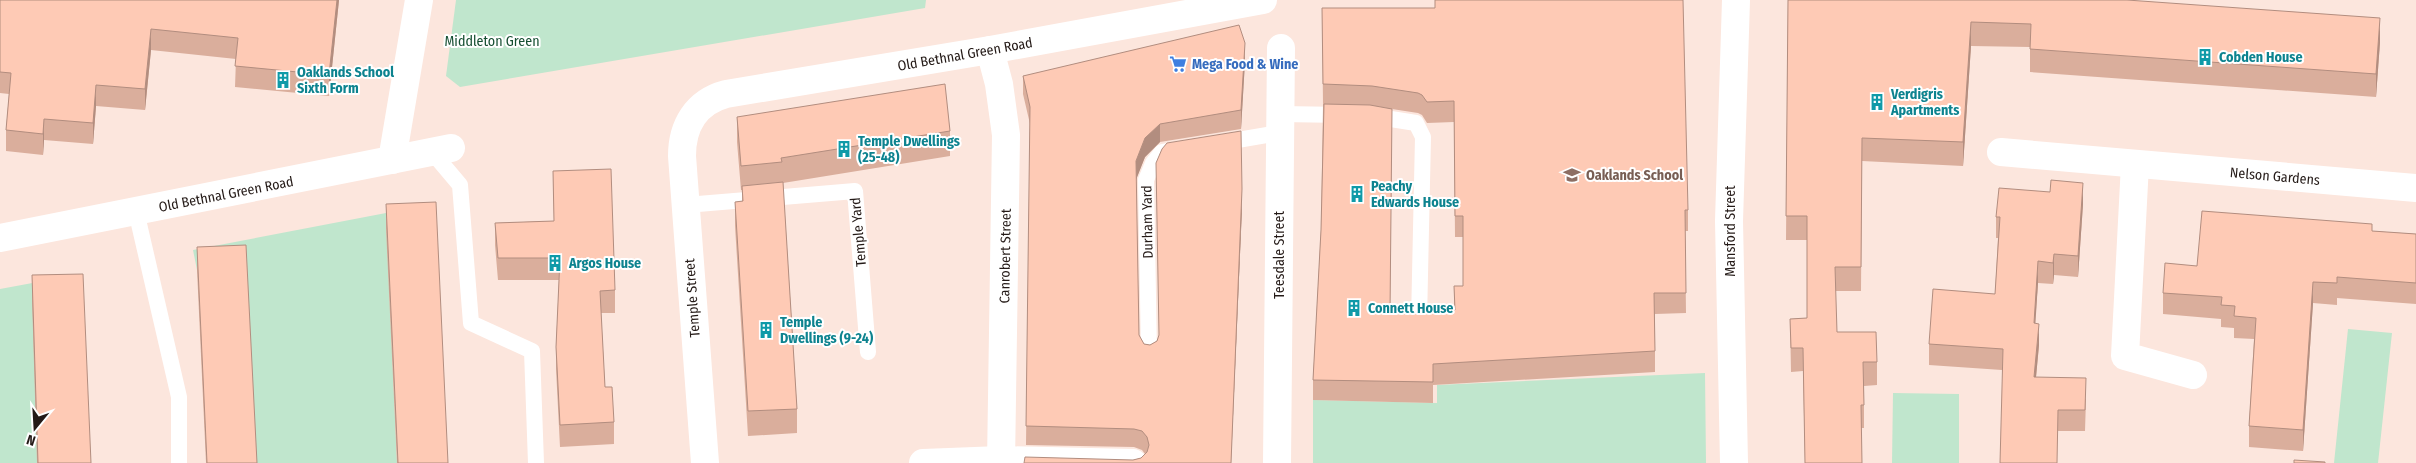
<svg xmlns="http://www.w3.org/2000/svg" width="2416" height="463" font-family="'Fira Sans Condensed',sans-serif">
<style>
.green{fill:#c0e6cd}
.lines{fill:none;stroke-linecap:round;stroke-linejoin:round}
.lane{stroke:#fff;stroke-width:16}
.street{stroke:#fff;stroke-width:28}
.wall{fill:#daae9c;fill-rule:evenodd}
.shaded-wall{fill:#b28d7f}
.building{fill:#fecab5;stroke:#b28d7f}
.labels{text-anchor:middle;stroke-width:4;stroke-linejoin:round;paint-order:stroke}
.park-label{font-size:14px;fill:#154e31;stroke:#fff}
.street-label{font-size:14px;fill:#241a17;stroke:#fff}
.culture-label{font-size:14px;font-weight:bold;fill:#0d838f;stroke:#fff;text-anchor:start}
.shop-label{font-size:14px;font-weight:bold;fill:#366cbe;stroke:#fff;text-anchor:start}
.education-label{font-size:14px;font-weight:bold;fill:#785e54;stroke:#fff;text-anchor:start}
</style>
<rect width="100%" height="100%" fill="#fce6dd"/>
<g class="green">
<path d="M456,0H926L925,8L460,87L446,76Z"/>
<path d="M386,213L397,463H256L246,268L197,270L193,250Z"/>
<path d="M81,274L83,297L37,463H0V289Z"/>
<path d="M2348,329L2392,333L2378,463H2334Z"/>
<path d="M1705,373L1706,463H1313V400L1437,403V385Z"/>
<path d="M1893,393L1959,394V463H1892Z"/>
</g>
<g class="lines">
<g class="lane">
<path d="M1280,114L1345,115"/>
<path d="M1372,116L1416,123L1423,137L1419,321"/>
<path d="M1220,143L1279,133"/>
<path d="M433,153L460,185L471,323L532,351L536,463"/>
<path d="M686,205L855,191L868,352"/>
<path d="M136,211L179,397V463"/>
<path d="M1149,354L1146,180L1153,163L1162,152L1178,149"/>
</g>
<g class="street">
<path d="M990,50L999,84L1006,135L1001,463"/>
<path d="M2001,152L2416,188"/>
<path d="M392,160L419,0"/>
<path d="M2135,164L2125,356L2193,375"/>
<path d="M0,238L451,148"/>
<path d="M705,463L682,156C682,126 696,102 726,94L990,50L1263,0"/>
<path d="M923,463L1001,460L1133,463"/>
<path d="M1277,463L1281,48"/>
<path d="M1734,463L1729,221L1736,0"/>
</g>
</g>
<g class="wall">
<path d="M0,0H339L329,96L235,87L236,59L151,50L145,110L96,106L93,144L44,140L43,155L6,151V130L9,94L0,93Z"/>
<path d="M1788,0L2380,42L2376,97L2030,72V47L1971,46L1963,166L1862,161L1861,291H1835L1837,332L1877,362V385L1864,386V428H1861L1862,463H1805L1803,371L1791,372L1790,319L1807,318V240H1786Z"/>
<path d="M1322,8L1688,210V231H1685L1686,313L1655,314V372L1433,385V403L1313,400V380L1321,230L1323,105ZM1392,109L1418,113L1422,115L1427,123L1454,122L1455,237H1463V286H1454V310L1390,313Z"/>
<path d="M1245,61L1241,129L1160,142L1145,157L1136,179L1139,335L1144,344L1150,345L1157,341L1242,208L1231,463H1024L1133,460L1141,458L1145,454L1142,450L1134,447L1026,445L1030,124L1023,94V76Z"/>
<path d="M737,117L950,131V156L783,183L797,409V433L748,436L735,226V202L742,201V190H741L737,142Z"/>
<path d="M553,171L615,290V313H601L605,387L614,422V444L560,447L556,369V347L559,280H498L495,245V223L554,221Z"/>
<path d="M386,204L448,463H397L386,229Z"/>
<path d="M2083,204L2078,277L2054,275L2053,284L2038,283L2035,324L2039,345L2036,377L2086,399L2085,431H2058L2002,370L1929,365V344L1995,294L1998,238H1996V217Z"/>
<path d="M2372,231L2416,234V304L2337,298V305L2313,303L2303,451L2249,447V426L2254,339L2234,338V328L2221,327V319L2163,314V293Z"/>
<path d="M197,247L257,463H206L197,270Z"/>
<path d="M32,275L91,463H37L32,299Z"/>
</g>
<g class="shaded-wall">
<path d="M337,0H339L329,96V75Z"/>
<path d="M2380,18V42L2376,97V74Z"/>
<path d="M1971,22V46L1963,166V142Z"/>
<path d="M151,29V50L145,110V89Z"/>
<path d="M1245,43V61L1241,129V110Z"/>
<path d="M96,85V106L93,144V123Z"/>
<path d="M44,119V140L43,155V134Z"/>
<path d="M1160,124V142L1145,157L1136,180V161L1145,138Z"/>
<path d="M2083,183V204L2078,277V256Z"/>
<path d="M1242,189V208L1231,463Z"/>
<path d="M2054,254V275L2053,284V263Z"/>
<path d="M2038,261V283L2034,344V323Z"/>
<path d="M2313,282V303L2303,451V430Z"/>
<path d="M2039,324V345L2034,398V377Z"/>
</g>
<g class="building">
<path d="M0,0H337L329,75L235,66L238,38L151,29L145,89L96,85L93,123L44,119L43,134L6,130L11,73L0,72Z"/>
<path d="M1435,0H1683L1688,210H1685L1686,293H1654L1655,351L1433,364V382L1313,380L1321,230L1324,104L1370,105L1392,109L1390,313L1455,310L1454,286H1463V216H1455L1454,101L1427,102L1422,95L1418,93L1372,86L1323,84L1322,8H1435Z"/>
<path d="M1788,0H2127L2380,18L2376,74L2030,49L2031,24L1971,22L1963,142L1862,138L1861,267H1835L1837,332H1876L1877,362H1863L1864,405H1861L1862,463H1805L1803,348H1791L1790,319L1807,318V216H1786Z"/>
<path d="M1239,25L1245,43L1241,110L1160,124L1145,138L1136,161L1139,335L1144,344L1150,345L1157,341L1159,335L1156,163L1162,149L1167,143L1241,131L1242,189L1231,463H1024L1025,457L1133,460L1141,458L1147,452L1149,445L1147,437L1142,431L1134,429L1026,426L1030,107L1023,76Z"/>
<path d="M945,84L950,131L781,158L782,162L741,166L737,117Z"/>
<path d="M611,169L615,290L600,291L605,387H612L614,422L560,425L556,347L560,258H498L495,223L554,221L553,171Z"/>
<path d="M2051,180L2083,183L2078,256L2054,254L2053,263L2038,261L2034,323L2039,324L2034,377L2086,378L2085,410H2058L2057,463H2000L2003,349L1929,344L1933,289L1995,294L2000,217H1996L1999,188L2050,192Z"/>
<path d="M783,182L797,409L748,411L735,202L743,201L742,186Z"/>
<path d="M436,202L448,463H398L386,204Z"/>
<path d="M2202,211L2372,224V231L2416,234V283L2337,277V283L2313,282L2303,430L2249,426L2256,318L2234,316L2235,306L2221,305L2222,297L2163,293L2165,263L2197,266Z"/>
<path d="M246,245L257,463H207L197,247Z"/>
<path d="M83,274L91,463H38L32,275Z"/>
<path d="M2294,460L2325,462V463H2294Z"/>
</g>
<defs>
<g id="building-bare" transform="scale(1.35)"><path d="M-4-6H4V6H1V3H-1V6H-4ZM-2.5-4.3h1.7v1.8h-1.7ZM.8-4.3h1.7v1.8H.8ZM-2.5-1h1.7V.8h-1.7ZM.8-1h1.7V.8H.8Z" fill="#0f9aa8" stroke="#fff" stroke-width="2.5" paint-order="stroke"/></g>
<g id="supermarket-bare" transform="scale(1.35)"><path d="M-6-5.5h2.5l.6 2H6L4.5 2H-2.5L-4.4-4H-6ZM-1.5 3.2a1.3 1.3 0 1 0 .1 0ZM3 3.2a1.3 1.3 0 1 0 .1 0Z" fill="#3f7fe0" stroke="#fff" stroke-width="2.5" paint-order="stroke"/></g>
<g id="school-bare" transform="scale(1.35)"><path d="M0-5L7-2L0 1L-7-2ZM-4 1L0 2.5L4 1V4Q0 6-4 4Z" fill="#8d6e63" stroke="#fff" stroke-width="2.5" paint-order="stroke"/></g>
</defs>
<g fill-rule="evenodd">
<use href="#building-bare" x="2205" y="57"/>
<use href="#supermarket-bare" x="1178" y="64"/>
<use href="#building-bare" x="283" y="80"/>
<use href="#building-bare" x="1877" y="102"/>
<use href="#building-bare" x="844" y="149"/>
<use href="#school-bare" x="1572" y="175"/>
<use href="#building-bare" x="1357" y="194"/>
<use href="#building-bare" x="555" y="263"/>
<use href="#building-bare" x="1354" y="308"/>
<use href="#building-bare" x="766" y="330"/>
</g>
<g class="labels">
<g class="park-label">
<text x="492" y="46">Middleton Green</text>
</g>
<g class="street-label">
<text transform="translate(965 54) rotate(-10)" y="5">Old Bethnal Green Road</text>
<text transform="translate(2275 176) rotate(5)" y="5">Nelson Gardens</text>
<text transform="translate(226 194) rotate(-11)" y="5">Old Bethnal Green Road</text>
<text transform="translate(1147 222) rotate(-91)" y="5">Durham Yard</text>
<text transform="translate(1730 231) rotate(-90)" y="5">Mansford Street</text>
<text transform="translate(858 232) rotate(-95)" y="5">Temple Yard</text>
<text transform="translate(1279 255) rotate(-90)" y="5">Teesdale Street</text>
<text transform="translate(1005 256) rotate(-89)" y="5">Canrobert Street</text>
<text transform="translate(692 298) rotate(-94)" y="5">Temple Street</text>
</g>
<g class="culture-label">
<text x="2219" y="62">Cobden House</text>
<text x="297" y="77">Oaklands School<tspan x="297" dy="16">Sixth Form</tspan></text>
<text x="1891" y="99">Verdigris<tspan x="1891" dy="16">Apartments</tspan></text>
<text x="858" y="146">Temple Dwellings<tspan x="858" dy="16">(25-48)</tspan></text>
<text x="1371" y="191">Peachy<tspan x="1371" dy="16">Edwards House</tspan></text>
<text x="569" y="268">Argos House</text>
<text x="1368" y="313">Connett House</text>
<text x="780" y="327">Temple<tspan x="780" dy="16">Dwellings (9-24)</tspan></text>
</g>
<g class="shop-label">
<text x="1192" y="69">Mega Food &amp; Wine</text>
</g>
<g class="education-label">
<text x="1586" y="180">Oaklands School</text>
</g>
</g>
<g transform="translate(35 428) rotate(198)" stroke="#ffffff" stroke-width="4" paint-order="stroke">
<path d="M0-4L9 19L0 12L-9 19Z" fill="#241a17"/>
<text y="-8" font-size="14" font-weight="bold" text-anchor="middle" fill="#241a17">N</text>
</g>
</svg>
